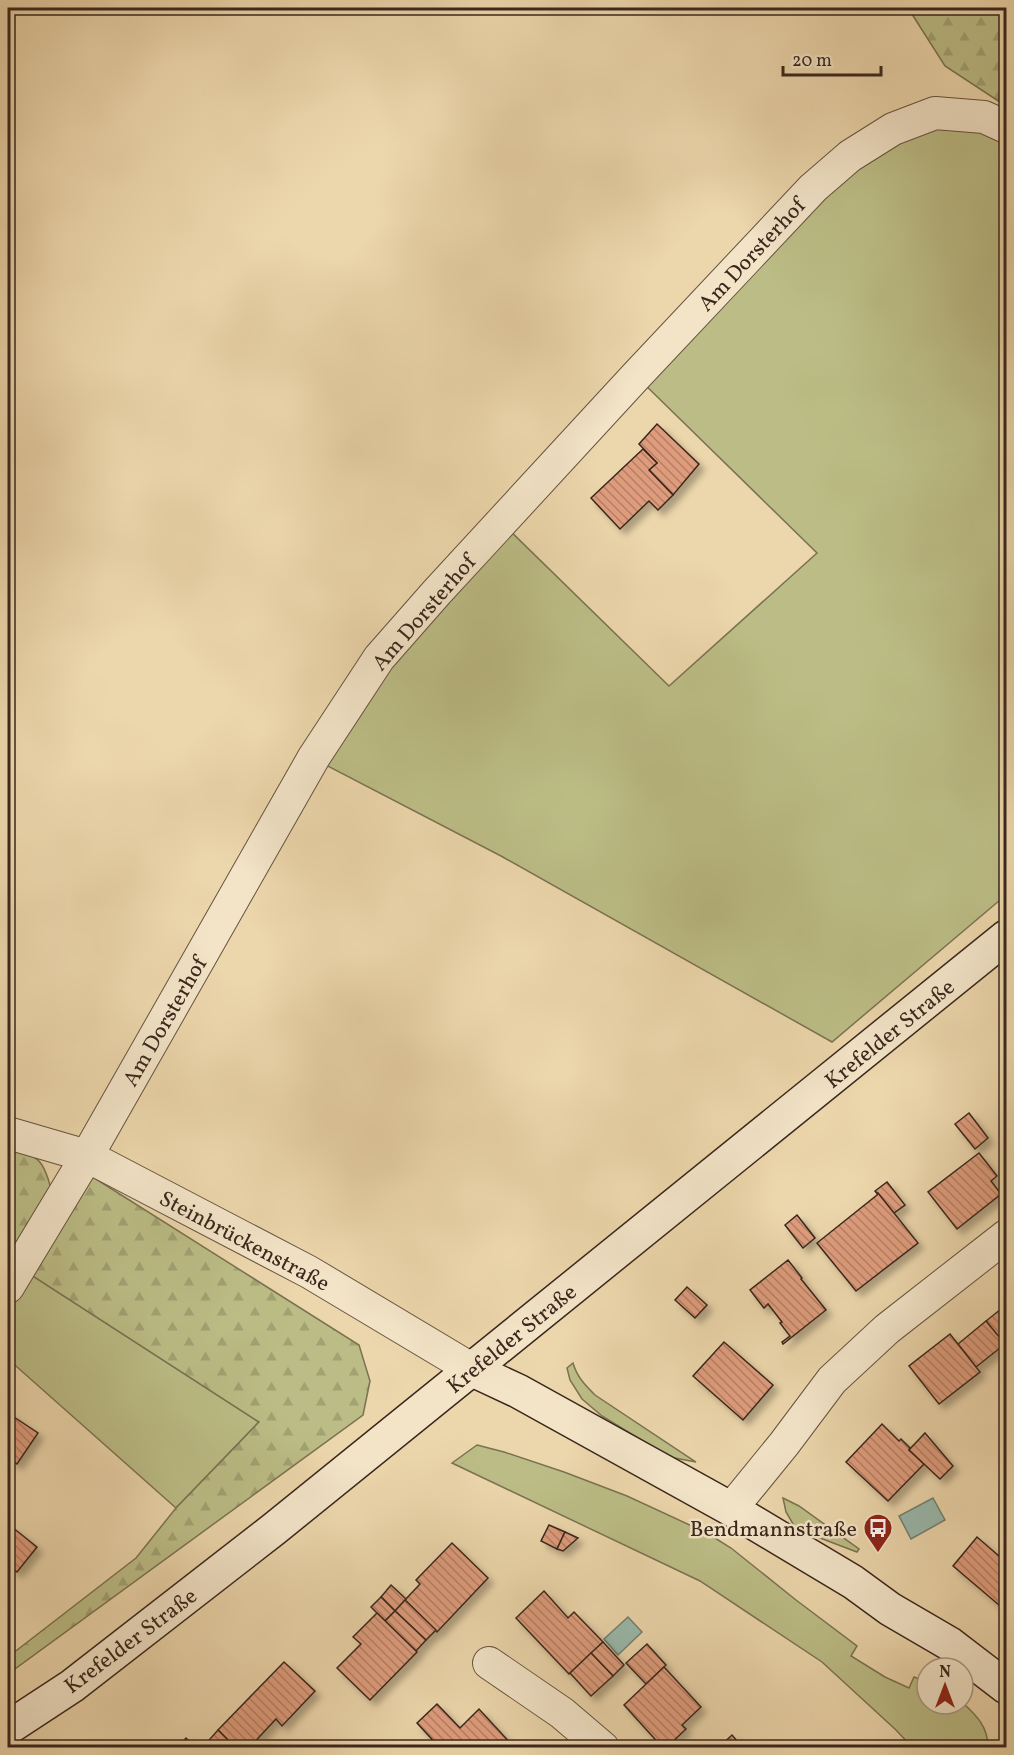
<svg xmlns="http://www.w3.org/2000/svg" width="1014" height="1755" font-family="Vollkorn,serif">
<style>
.grass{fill:#bcbd86;stroke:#7b7251;stroke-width:1.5}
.forest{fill:url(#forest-firs);stroke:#7b7251;stroke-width:1.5}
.water{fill:#99b9ac;stroke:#737f72;stroke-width:1.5}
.building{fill:url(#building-back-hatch);stroke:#3a271c;stroke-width:1.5;filter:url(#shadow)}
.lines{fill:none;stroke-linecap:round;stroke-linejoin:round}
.street-casing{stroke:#665340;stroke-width:34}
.secondary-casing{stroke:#3a271c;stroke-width:36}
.street{stroke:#f3e4c8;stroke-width:32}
.secondary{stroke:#f3e4c8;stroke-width:33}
.labels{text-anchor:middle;stroke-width:5;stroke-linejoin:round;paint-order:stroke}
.street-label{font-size:22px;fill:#3a271c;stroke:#f3e4c8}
.poi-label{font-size:22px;fill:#3a271c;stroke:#f3e4c8;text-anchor:end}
</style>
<defs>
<pattern id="forest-firs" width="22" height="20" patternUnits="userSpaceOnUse" patternTransform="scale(1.5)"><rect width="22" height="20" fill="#bcbd86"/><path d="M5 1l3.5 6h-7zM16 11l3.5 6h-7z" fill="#a2a273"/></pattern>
<pattern id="building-back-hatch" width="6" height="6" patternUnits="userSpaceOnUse" patternTransform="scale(1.5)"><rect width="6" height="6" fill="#de9c7c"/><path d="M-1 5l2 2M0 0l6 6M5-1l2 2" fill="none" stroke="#b57f65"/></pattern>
<filter id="shadow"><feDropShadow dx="5.5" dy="5.5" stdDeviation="3" flood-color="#0004"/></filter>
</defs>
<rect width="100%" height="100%" fill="#ecd6ab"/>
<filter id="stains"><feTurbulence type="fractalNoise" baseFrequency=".00333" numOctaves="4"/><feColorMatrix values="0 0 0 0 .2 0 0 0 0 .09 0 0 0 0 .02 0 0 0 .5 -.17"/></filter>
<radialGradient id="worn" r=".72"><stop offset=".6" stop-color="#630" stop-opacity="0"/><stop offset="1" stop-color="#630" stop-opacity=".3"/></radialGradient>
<g class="grass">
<path d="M935,113L1006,133V895L832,1042L501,856L320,762L379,658L501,522L669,686L817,553L636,376L813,188Z"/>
<path d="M22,1269L259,1422L176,1508L8,1359V1280Z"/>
<path d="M573,1363C577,1377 585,1385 595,1395L696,1462L669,1457L602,1416L582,1399L570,1380L567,1368Z"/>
<path d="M477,1445L504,1452L564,1472L627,1496L707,1533L731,1548L796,1600L857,1646L851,1656L885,1677L909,1688L914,1677L927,1682V1704H963V1703C977,1716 988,1727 988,1747H912L896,1730L822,1662L700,1581L452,1463Z"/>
<path d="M783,1498L799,1506L859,1549L857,1552L796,1529L786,1512Z"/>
</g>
<g class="forest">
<path d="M908,8H1006V106L945,66Z"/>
<path d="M8,1148C37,1156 43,1157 51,1189L8,1262Z"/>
<path d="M88,1174L359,1345L370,1381L363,1415L8,1674V1657L136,1558L176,1508L259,1422L22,1269Z"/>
</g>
<g class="water">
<path d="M933,1498L945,1520L911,1539L899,1516Z"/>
<path d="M628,1617L642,1632L618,1655L604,1639Z"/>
</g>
<g class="building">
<path d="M657,424L699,464L673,495L649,470L657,463L639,444Z"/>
<path d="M643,449L657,463L649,470L673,495L658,510L649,501L620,529L591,498Z"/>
<path d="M969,1113L988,1138L975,1149L955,1124Z"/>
<path d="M979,1153L997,1176L991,1181L1001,1194L957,1229L928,1192Z"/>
<path d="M887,1182L905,1205L894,1213L875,1191Z"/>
<path d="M878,1193L918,1243L856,1291L817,1243L877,1195Z"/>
<path d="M797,1215L815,1238L803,1248L785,1225Z"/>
<path d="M788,1260L802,1278L801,1279L826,1310L783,1344L782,1342L790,1336L780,1323L782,1322L768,1304L764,1308L750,1290Z"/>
<path d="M687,1287L707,1305L695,1318L675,1300Z"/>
<path d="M1006,1305V1342L1004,1344L986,1321Z"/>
<path d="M986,1321L1005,1344L976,1367L958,1344Z"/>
<path d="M950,1334L980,1372L939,1404L909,1366Z"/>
<path d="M724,1342L773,1385L743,1420L693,1376Z"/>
<path d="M8,1413L38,1433L17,1464L8,1458Z"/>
<path d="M882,1424L899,1441L901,1439L910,1448L909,1450L924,1464L888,1501L846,1462Z"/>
<path d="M925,1433L953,1466L940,1479L909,1450Z"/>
<path d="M549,1525L565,1532L557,1549L541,1541Z"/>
<path d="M12,1527L37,1547L17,1572L8,1565V1533Z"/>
<path d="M565,1532L578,1538L563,1551L557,1549Z"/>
<path d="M977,1537L1006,1562V1611L953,1566Z"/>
<path d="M452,1543L488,1578L437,1632L405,1600L420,1584L416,1580Z"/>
<path d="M391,1585L406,1599L395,1611L381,1597Z"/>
<path d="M544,1591L568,1618L574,1612L603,1642L569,1674L516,1618Z"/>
<path d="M381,1597L395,1611L385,1621L371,1607Z"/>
<path d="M405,1600L436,1630L426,1640L395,1611Z"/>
<path d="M395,1611L426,1640L416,1651L385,1621Z"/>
<path d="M377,1613L417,1652L370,1700L337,1668L361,1644L353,1637Z"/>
<path d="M603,1642L624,1665L613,1676L591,1653Z"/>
<path d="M647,1644L666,1665L646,1684L626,1663Z"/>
<path d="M591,1653L613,1676L591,1696L570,1673Z"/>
<path d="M284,1662L315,1691L282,1726L276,1719L249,1748H236L218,1730Z"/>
<path d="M664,1667L701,1707L682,1725L686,1729L666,1748H663L624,1705Z"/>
<path d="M437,1704L460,1728L479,1709L515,1748H440L417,1723Z"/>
<path d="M218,1730L236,1748H202Z"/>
<path d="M732,1735L743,1748H718Z"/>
<path d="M186,1738L196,1748H177Z"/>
</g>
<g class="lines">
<g class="street-casing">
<g id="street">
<path d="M8,1133L87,1156L309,1272L473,1370"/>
<path d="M8,1287L87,1156L314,757L379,658L437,592L636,376L813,188L850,156L893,129L935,113L984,117L1006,127"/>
<path d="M731,1509L784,1444L832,1380L887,1329L1006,1236"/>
<path d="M489,1663L562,1713L603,1748"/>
</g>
</g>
<g class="secondary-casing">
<g id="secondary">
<path d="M473,1370L518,1391L731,1509L853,1582L890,1609L950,1644L1006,1687"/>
<path d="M8,1728L72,1686L274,1529L1006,937"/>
</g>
</g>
<use href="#street" class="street"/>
<use href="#secondary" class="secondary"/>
</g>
<defs>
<g id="bus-pin" transform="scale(1.5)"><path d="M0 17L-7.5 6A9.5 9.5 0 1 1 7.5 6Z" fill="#8f2418" stroke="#f3e4c8"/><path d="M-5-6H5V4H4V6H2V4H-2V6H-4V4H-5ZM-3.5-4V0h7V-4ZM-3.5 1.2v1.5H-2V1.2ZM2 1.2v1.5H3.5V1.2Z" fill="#fff"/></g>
</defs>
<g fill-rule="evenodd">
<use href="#bus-pin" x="878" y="1528"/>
</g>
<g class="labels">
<g class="street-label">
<text transform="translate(751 254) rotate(-47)" y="8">Am Dorsterhof</text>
<text transform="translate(423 612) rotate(-49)" y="8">Am Dorsterhof</text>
<text transform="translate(164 1021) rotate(-60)" y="8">Am Dorsterhof</text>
<text transform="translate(889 1033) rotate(-39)" y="8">Krefelder Straße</text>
<text transform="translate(245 1240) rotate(28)" y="8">Steinbrückenstraße</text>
<text transform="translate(511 1338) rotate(-39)" y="8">Krefelder Straße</text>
<text transform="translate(130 1640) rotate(-37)" y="8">Krefelder Straße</text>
</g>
<g class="poi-label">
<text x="857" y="1536">Bendmannstraße</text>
</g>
</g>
<rect width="1014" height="1755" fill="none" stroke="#ecd6ab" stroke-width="30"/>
<rect x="9" y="9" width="996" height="1737" fill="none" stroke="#3a271c" stroke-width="3"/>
<rect x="15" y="15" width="984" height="1725" fill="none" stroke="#3a271c" stroke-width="1.5"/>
<g transform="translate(945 1686)"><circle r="28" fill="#f3e4c8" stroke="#a99883" stroke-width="1.5"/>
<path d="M0-4.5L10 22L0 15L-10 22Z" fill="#8f2418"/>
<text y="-9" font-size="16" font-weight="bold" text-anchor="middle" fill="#3a271c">N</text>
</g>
<path d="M783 66v9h98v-9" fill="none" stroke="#3a271c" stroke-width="3"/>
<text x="792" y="66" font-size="18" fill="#3a271c" stroke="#f3e4c8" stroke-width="4.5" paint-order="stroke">20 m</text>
<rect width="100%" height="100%" filter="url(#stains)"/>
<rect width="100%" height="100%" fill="url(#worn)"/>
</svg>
